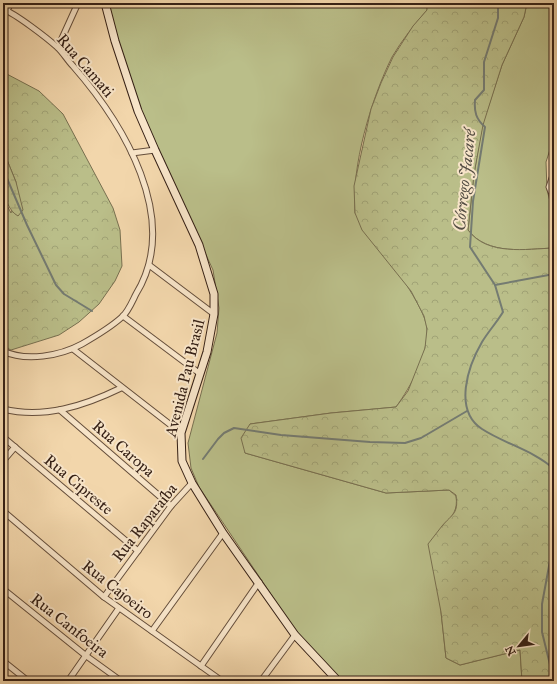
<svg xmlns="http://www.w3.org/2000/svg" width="557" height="684" font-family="'IM FELL Great Primer',serif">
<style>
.green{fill:#babe89;stroke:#787050}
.forest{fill:url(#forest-crowns);stroke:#787050}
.wetland{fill:url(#wetland-marsh);stroke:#787050}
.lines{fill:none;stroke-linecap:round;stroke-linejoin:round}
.stream{stroke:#747b72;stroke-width:2}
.street-casing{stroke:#654e3b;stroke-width:7}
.secondary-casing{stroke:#362116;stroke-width:9}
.street{stroke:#f7e4c8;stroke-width:5}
.secondary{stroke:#f7e4c8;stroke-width:7}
.labels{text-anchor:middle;stroke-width:4;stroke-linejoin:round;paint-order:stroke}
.street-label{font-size:16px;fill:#362116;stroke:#f7e4c8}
.water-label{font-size:17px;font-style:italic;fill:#554e44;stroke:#f7e4c8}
</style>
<defs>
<pattern id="forest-crowns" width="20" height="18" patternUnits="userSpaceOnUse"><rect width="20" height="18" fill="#babe89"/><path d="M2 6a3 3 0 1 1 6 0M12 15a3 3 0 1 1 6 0" fill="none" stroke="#a0a376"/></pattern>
<pattern id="wetland-marsh" width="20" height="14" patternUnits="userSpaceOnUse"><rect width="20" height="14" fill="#babe89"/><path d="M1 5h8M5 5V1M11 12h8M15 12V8" fill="none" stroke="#a0a376"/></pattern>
</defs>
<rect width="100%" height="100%" fill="#f2d6ab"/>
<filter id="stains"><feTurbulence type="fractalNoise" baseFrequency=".005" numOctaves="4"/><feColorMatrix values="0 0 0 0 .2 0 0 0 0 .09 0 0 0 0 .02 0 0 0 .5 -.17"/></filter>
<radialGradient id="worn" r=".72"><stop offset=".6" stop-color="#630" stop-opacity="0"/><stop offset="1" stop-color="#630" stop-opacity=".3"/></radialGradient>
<g class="green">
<path d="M108,3H210L213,4L427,3V10C414,25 402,40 392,57C371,99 351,167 355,213C372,237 426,304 427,329C428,356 411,386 396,407L331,413L250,424L245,453L386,493L449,490L456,496C458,510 453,516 443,525L441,612L446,658L460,665L520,650L522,681H340L295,630L199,487L191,468L188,443L217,333L219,308L213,270L142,116L127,73Z"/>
<path d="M527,3H554V137L546,162L547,190L552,209L554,248C526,249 488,256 468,230L474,174L482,126L502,65L524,17Z"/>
</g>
<g class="forest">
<path d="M427,3H527L524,17L502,65L483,125L474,174L468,230C487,256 526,249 554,248V681H522L520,650L460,665L446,658L441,612L428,544C433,538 437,532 442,526C452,514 459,514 456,495L449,490L386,493L245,453L241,438L250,424L331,413L396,407L408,391L425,348L427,329L424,316L411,291L362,230L355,213L354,186L371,109L381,83L393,57L413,26L427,10Z"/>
<path d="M3,72L39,91L63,114L113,208L120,230L122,266L115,281L99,304L79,322L59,335L11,350L3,346V198L11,213L16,182L3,150Z"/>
</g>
<path class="wetland" d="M3,150L16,182L23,210L18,216C0,206 3,171 3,150Z"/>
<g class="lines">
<g class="stream">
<path d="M498,3V18L484,62V90L475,100C474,112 476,119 485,127L473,201L470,247L495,285L503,312C497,322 488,332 482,342C468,366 453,410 482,429C505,444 533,450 554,469"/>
<path d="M3,169L27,225L56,285L64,294L92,311"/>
<path d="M495,285L554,274"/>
<path d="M203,459L218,439L224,433L234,428L281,435L370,442L405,443L421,438L467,411"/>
<path d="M554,539L542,604V632L554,681"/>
</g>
<g class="street-casing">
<g id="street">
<path d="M3,9C16,14 47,38 57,47C63,52 67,60 73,66C123,123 182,219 136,294C132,302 128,312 122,317C110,328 96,336 82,344C60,356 26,362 3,351"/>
<path d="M7,10L11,3"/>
<path d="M58,47L78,3"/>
<path d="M132,153L155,150"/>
<path d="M553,175L549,187L554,199"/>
<path d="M149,265L214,314"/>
<path d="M123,316L199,373"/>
<path d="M73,349L181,433"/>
<path d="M3,409C44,419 84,406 121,388"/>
<path d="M60,410L171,506"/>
<path d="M3,437L138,551"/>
<path d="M3,461L15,447"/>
<path d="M3,511L104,597L222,681"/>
<path d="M3,589L85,655L121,681"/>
<path d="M104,597L171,506L192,483"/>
<path d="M152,631L223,533"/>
<path d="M3,661L28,681"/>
<path d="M201,666L259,582"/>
<path d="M68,681L119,608"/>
<path d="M261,681L295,635"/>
</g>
</g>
<g class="secondary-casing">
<path id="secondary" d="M105,3L115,41L138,111L155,150L199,245L214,294V314L207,352L181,433L182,461L192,483L223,533L295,635L338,681"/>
</g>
<use href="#street" class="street"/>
<use href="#secondary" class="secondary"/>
</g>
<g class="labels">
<g class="street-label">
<text transform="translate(86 65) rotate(49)" y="6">Rua Camati</text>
<text transform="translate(184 378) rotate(-76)" y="6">Avenida Pau Brasil</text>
<text transform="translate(124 448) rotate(41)" y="6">Rua Caropa</text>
<text transform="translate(79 484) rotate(40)" y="6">Rua Cipreste</text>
<text transform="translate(144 522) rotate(-52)" y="6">Rua Raparaíba</text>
<text transform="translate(118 589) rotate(38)" y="6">Rua Cajoeiro</text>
<text transform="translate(70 625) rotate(38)" y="6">Rua Canfoeira</text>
</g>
<g class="water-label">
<text transform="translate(464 180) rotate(-84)" y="6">Córrego Jacaré</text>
</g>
</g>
<rect width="557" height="684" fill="none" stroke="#f2d6ab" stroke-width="16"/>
<rect x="4" y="4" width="549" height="676" fill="none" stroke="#362116" stroke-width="2"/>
<rect x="8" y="8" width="541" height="668" fill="none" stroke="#362116"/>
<g transform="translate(519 646) rotate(241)" stroke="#f7e4c8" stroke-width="3" paint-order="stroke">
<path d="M0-3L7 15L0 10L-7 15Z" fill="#362116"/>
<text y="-6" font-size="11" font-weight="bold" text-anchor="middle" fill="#362116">N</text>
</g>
<rect width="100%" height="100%" filter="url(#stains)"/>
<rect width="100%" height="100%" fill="url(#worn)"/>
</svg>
